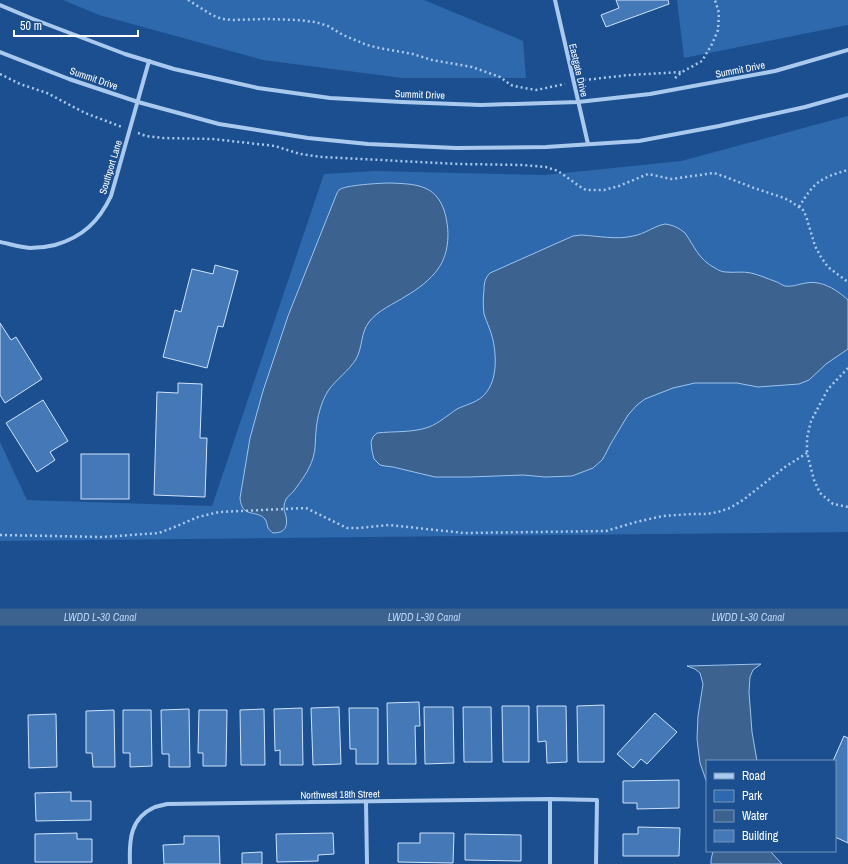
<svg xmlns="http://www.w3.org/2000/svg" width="848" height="864" font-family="'Archivo Narrow',sans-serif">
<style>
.green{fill:#2e69ad}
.water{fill:#3c6290;stroke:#9cc4f0}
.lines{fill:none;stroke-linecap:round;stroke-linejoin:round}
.canal{stroke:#3c6290;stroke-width:17}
.building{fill:#4478b7;stroke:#cfe3fa}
.path{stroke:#a9c9ee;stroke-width:2.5;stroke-dasharray:2 3;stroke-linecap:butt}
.street{stroke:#a9c9ee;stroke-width:4}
.labels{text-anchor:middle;stroke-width:3;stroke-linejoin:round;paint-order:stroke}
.street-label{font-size:10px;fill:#fff;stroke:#1b4f8f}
.water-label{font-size:11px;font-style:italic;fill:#b5d3f5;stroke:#1b4f8f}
</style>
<rect width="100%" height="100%" fill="#1b4f8f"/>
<g class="green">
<path d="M63,0H424L523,41L526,78H402L263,60L99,15Z"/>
<path d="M677,0H848V25L684,58Z"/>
<path d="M848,116V532L0,541V442L27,500L212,506L324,174L375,171L545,175L681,161Z"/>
</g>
<g class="water">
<path d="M390,183C414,184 435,184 444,210C450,229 450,252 438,269C431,279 417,290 406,296C394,304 378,310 369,322C360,334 363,347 356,359C349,371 336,379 328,391C321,402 317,418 316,431C315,440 316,449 313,458C309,471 301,481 293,492C291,494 288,496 287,498C285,500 284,505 284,507C284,510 285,513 286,516C288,527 285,533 273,533C271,531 269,530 268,528C267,525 267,522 265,519C256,509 242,519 240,498L250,438L263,391L288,316L337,193C338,192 338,191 339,190C344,185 382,183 390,183Z"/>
<path d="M665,224C673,225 679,228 685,233C695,247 698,259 715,268C718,270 722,272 726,272C734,273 742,271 751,273C760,275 768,279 777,282C779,283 782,285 785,286C793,287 799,284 806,283C822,280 837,290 848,300V349L826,364L809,380L799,384L758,387L737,383H695L673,388L645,399L637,405L628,415L610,445L605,455L602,460L593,468L572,476L545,477L523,475L469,477H435L393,467L385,466L380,465L374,459L372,451L371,442L373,437L377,433C394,431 412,433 429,427C439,423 448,415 457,409C465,405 475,403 482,397C497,384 497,359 493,340C491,331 487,323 484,314C483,306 483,298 484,290C484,283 485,278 490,273L573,236L581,235C598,236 617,240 633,236C645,234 654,226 665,224Z"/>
<path d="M761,664L753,670L750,677L749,692L752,732L757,761H707V783L700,763L697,739L698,716L703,684L700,673L695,669L687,666Z"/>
<path d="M713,851H770L782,864H711V860Z"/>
</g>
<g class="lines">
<path class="canal" id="s1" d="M0,617H848"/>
</g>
<g class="building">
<path d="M616,0H668L669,4L606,27L601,15L619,8Z"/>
<path d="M215,265L238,271L223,327L218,326L207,368L163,357L175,310L181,312L192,269L213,274Z"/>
<path d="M0,323L11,340L16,337L42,379L5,403L0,395Z"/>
<path d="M178,383L202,384L200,438H207L205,497L154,495L157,392L178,393Z"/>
<path d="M43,400L68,441L50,452L55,460L37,472L6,423Z"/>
<rect x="81" y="454" width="48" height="45"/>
<path d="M419,702L420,726H415L416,764H388L387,703Z"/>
<path d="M604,705V762H578L577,706Z"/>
<path d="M502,706H529V762H503Z"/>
<path d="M537,706H566L567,762L547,763L546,741L538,742Z"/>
<path d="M339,707L341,764L313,765L311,708Z"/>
<path d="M424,707H453L454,763L425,764Z"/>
<path d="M463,707H491L492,762H464Z"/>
<path d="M302,708L303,765H280V750L275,751L274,709Z"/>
<path d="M349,708H378V764H356V749H350Z"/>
<path d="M189,709L190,767H169V754H162L161,710Z"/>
<path d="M264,709L265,765H241L240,710Z"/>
<path d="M114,710L115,767H93L92,753H86V711Z"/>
<path d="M123,710H151L152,766L130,767V753H123Z"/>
<path d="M199,710H227L226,766H203V753H198Z"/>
<path d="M655,713L677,732L647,764L641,759L633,768L617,754Z"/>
<path d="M56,714L57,767L29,768L28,715Z"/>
<path d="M844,736L848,738V843L835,837V778L836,776L835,775V761H833Z"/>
<path d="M679,780V808L637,809V803H623V781Z"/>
<path d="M71,792V801H91V820L36,821L35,793Z"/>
<path d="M638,827L680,828L679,856H623V834H638Z"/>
<path d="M77,833V839H92V862H35V834Z"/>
<path d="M333,833L334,854L318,855V861L277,862L276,834Z"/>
<path d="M420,833H454L453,863L398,862V843H420Z"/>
<path d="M465,834L521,835V861L465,860Z"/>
<path d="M184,836H219L220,864H164L163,845L184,844Z"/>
<path d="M262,852V864H242V853Z"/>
</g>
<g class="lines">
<g class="path">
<path d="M188,0L212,15L222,19L232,20L266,19L298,20L315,22L328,26L343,35L367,45L379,48L413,54L432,60L472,67L500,77L511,85L519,87L536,90L565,84"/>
<path d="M0,74L20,84L47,93L85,113L122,127"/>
<path d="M675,78L682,72L702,61L712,44L718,30L719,13L715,0"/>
<path d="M584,80L629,75L682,72"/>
<path d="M138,133L146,136L163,138L213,139L275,146L300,154L322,157L458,164L523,165L546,167L558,171L582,188L586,190H604L619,186L648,174L671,179L714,173L723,176L754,188L784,198L790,201L803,210L806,216L815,246L821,257L828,267L848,282"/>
<path d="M799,207C814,182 820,178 848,170"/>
<path d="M848,368L828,389L811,421L807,438V453L814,480L820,493L833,504L848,507"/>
<path d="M0,535L103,537L159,533L177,526L198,517L219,512L306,508L347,528H358L389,525L464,533L606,531L636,522L663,516L691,514H707L718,512L730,508L743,500L785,467L807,453"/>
</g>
<g class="street">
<path d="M555,0L588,144"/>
<path d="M0,5L33,19L125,54L174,69L258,88L330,98L402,102L481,105L578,102L650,94L775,71L848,50"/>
<path d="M0,52L69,79L138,102L219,124L308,138L368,144L456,148L546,147L639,141L719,126L805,107L848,95"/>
<path d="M0,242C10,244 20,247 30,248C39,248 47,247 55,245C83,237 99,221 111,196L149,61"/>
<path d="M366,802L367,864"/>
<path d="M130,864C129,840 130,818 155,807C159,806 163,805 167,804L550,799L597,800L596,864"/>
<path d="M550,864V799"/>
</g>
</g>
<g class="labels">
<g class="street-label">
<text transform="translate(740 69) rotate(-11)" y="4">Summit Drive</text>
<text transform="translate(579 70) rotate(77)" y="4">Eastgate Drive</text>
<text transform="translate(94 78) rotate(19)" y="4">Summit Drive</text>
<text transform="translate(420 94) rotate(2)" y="4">Summit Drive</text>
<text transform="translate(110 167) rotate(-73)" y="4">Southport Lane</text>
<text transform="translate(340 794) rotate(-1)" y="4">Northwest 18th Street</text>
</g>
<g class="water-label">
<text dy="4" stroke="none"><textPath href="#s1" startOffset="100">LWDD L-30 Canal</textPath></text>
<text dy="4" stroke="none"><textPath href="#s1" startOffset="424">LWDD L-30 Canal</textPath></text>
<text dy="4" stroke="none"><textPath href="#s1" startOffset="748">LWDD L-30 Canal</textPath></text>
</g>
</g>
<rect x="706" y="760" width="130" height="92" fill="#1b4f8f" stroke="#7695bc"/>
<rect x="714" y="773" width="20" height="6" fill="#a9c9ee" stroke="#7695bc"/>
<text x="742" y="780" font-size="12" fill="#ffffff">Road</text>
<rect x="714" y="790" width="20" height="12" fill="#2e69ad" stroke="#7695bc"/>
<text x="742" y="800" font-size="12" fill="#ffffff">Park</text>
<rect x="714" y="810" width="20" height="12" fill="#3c6290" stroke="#7695bc"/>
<text x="742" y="820" font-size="12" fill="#ffffff">Water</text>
<rect x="714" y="830" width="20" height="12" fill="#4478b7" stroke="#7695bc"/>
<text x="742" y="840" font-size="12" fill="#ffffff">Building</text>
<path d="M14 30v6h124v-6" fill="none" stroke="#ffffff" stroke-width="2"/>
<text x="20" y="30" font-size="12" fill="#ffffff" stroke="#1b4f8f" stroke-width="3" paint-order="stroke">50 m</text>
</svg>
